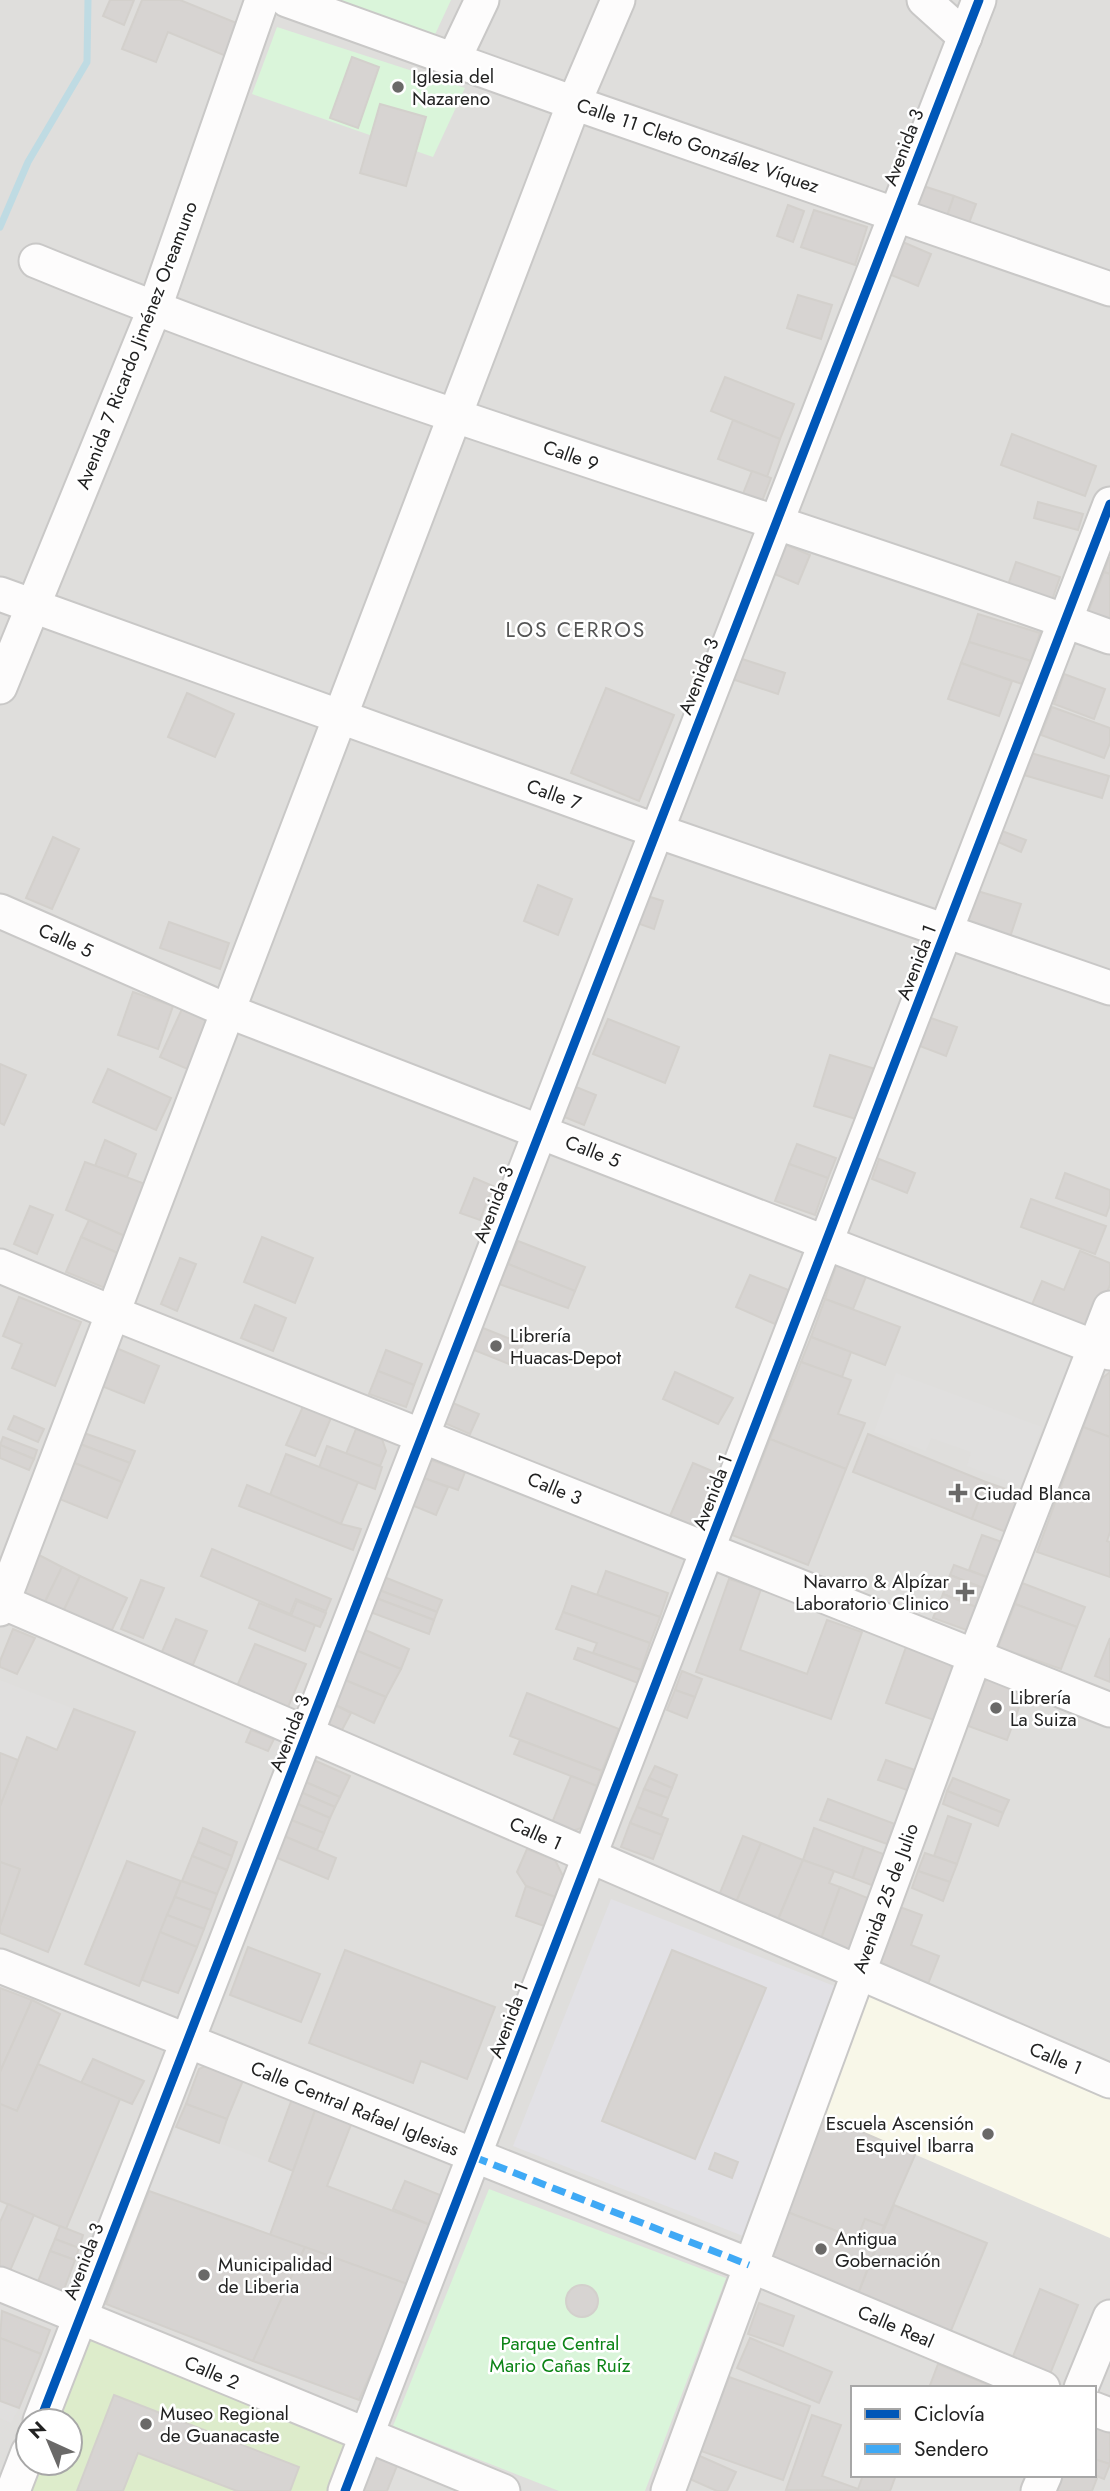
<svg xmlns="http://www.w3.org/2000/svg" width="1110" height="2491" font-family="Jost,sans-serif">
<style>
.residential{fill:#dfdedc;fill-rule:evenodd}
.education{fill:#f8f7e8}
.grass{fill:#ddeccb}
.park{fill:#daf5da}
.parking{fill:#e0dfde}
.plaza{fill:#e2e1e5;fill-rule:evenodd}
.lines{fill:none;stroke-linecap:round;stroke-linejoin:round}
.stream{stroke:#bfdbe3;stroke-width:7}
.building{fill:#d7d4d2;stroke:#d3d0cc;stroke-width:2}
.minor-casing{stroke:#c9c8c7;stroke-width:37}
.minor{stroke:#fdfcfc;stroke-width:33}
.quiet{stroke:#3fa9f5;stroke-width:7;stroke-dasharray:14 7;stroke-linecap:butt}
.cycleway-casing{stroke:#fff;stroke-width:13}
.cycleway{stroke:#0057b8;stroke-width:9}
.poi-dot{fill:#6a6968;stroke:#fff;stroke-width:2.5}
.labels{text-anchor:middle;stroke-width:5;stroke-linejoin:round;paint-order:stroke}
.poi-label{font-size:19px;fill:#222;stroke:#fff;text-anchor:start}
.street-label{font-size:19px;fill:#222;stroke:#fff}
.park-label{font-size:19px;fill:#0c8416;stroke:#fff}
.neighbourhood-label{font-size:21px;letter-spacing:2px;fill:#555;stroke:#fff}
</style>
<rect width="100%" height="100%" fill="#f0eeeb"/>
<path class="residential" d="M0,0H1110V2491H0ZM853,2388H1094V2475H853ZM28,2421H70V2463H28Z"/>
<path class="education" d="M870,1995L1110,2099V2238L818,2113Z"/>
<g class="grass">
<path d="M83,2335L351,2444L333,2491H290L299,2467L115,2395L77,2491H25L36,2463H70V2421H51Z"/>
<path d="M138,2453L237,2491H123Z"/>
</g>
<g class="park">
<path d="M312,0H451L432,41Z"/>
<path d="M277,27L465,88L433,157L252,94Z"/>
<path d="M489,2189L726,2278L645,2491H559L393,2426Z"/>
</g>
<g class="parking">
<path d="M896,1373L1042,1427L1021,1486L967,1466L971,1452L931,1438L926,1451L874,1432Z"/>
<path d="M0,1680L74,1709L57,1750L28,1737L18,1760L0,1753Z"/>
<path d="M176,2127L293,2171L270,2235L149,2191Z"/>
<path d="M0,2401L19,2408L11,2423L0,2418Z"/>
</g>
<path class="plaza" d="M611,1899L842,1989L743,2236L513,2146ZM672,1950L766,1988L695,2158L602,2120Z"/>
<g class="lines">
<path class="stream" d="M0,227L28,162L87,62L88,0"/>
</g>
<g class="building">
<path d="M110,0H134L124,25L103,16Z"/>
<path d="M142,0H180L239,24L226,56L168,32L156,62L122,49Z"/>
<path d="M352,57L379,67L358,128L330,118Z"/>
<path d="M380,104L426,117L406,186L360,173Z"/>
<path d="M914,183L954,196L947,216L906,202Z"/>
<path d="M954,196L976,204L969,223L947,216Z"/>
<path d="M788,205L804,211L793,242L777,236Z"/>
<path d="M814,210L867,227L855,265L801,247Z"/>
<path d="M898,240L931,254L918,286L884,272Z"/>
<path d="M798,295L832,305L821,339L787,328Z"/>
<path d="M725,377L794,404L780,439L711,411Z"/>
<path d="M733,420L780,439L767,477L718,459Z"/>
<path d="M1012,434L1096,466L1085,496L1001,465Z"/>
<path d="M752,471L771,478L760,506L741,499Z"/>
<path d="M1038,502L1083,514L1078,530L1034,518Z"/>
<path d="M777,541L810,555L798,584L765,570Z"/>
<path d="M1109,558H1110V574L1104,572Z"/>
<path d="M1016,562L1060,577L1051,603L1007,588Z"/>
<path d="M1104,572L1110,574V625L1087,615Z"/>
<path d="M978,614L1040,633L1031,661L969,642Z"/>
<path d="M969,642L1031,661L1022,684L961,663Z"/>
<path d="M739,658L785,673L778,694L732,679Z"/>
<path d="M961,663L1012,681L999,716L948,699Z"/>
<path d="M1064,674L1105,689L1094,719L1054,704Z"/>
<path d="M606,688L674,715L639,801L571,773Z"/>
<path d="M187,693L234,714L215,757L168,737Z"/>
<path d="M1052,707L1110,728V743L1104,758L1041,735Z"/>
<path d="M1031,753L1109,776L1102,798L1024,775Z"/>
<path d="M1002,831L1026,840L1021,852L998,842Z"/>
<path d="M53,837L79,849L52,909L26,898Z"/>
<path d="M538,885L572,899L558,935L524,921Z"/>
<path d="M974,890L1021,904L1010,937L964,923Z"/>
<path d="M644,895L663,901L654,929L634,922Z"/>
<path d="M169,922L229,943L220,969L160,948Z"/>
<path d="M133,992L173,1006L158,1049L118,1035Z"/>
<path d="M182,1009L213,1022L192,1071L160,1057Z"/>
<path d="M928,1017L957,1027L946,1056L917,1045Z"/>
<path d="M608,1019L679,1047L665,1083L593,1054Z"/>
<path d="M830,1055L875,1069L859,1120L814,1106Z"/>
<path d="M0,1064L26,1075L4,1125L0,1123Z"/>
<path d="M108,1069L171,1098L156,1130L93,1102Z"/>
<path d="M566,1083L596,1095L584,1125L562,1116Z"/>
<path d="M105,1140L136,1154L127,1177L95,1166Z"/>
<path d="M797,1144L836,1158L828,1178L789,1164Z"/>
<path d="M879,1159L915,1173L907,1193L872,1179Z"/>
<path d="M85,1162L148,1185L127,1237L66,1210Z"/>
<path d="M789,1164L828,1178L815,1215L775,1201Z"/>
<path d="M1065,1173L1110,1190V1205L1106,1216L1056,1198Z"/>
<path d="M474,1178L493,1186L480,1220L460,1213Z"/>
<path d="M1031,1199L1106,1226L1095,1254L1021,1227Z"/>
<path d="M30,1206L53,1215L37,1254L14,1244Z"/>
<path d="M89,1220L127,1237L120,1254L81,1237Z"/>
<path d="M81,1237L120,1254L105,1288L66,1272Z"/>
<path d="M262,1237L313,1258L295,1303L244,1282Z"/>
<path d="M518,1241L585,1267L575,1291L508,1264Z"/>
<path d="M1080,1251L1110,1263V1285L1097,1317L1083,1329L1031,1307L1042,1281L1064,1290Z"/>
<path d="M180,1258L196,1264L177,1311L161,1304Z"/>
<path d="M837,1263L867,1274L853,1309L825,1299Z"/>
<path d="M508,1264L575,1291L568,1308L499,1284Z"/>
<path d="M750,1275L791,1291L775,1324L736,1307Z"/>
<path d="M19,1297L81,1322L55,1386L12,1368L22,1344L3,1336Z"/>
<path d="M825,1299L900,1327L885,1365L811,1337Z"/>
<path d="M255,1305L286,1318L273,1351L241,1338Z"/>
<path d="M478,1326L523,1344L514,1366L469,1348Z"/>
<path d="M811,1337L851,1352L842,1377L801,1362Z"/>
<path d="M109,1345L159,1366L144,1403L94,1383Z"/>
<path d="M386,1350L422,1364L414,1385L378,1371Z"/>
<path d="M801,1362L851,1380L838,1414L865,1423L846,1469L770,1439Z"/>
<path d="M378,1371L414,1385L406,1407L369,1394Z"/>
<path d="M675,1372L733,1398L718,1424L663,1399Z"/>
<path d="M1110,1372V1437L1083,1427L1101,1379Z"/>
<path d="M441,1398L479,1414L470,1434L433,1418Z"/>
<path d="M305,1402L333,1413L315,1456L286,1445Z"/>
<path d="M14,1416L44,1429L38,1442L8,1429Z"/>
<path d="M1083,1427L1110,1437V1532L1107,1541L1110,1542V1577L1037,1552Z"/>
<path d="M356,1429L382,1439L386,1451L380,1466L346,1454Z"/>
<path d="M84,1433L135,1451L130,1463L80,1444Z"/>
<path d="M868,1434L986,1482L972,1519L853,1472Z"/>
<path d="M3,1437L37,1450L34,1459L0,1445Z"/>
<path d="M770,1439L846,1469L808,1565L732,1535Z"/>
<path d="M80,1444L130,1463L122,1482L72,1462Z"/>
<path d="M0,1445L34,1459L29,1470L0,1458Z"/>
<path d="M327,1446L382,1467L375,1489L319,1468Z"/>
<path d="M286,1454L358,1482L341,1524L270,1495Z"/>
<path d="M428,1459L465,1472L458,1490L421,1477Z"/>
<path d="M72,1462L122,1482L107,1518L57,1498Z"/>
<path d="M693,1463L724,1476L701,1529L670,1516Z"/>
<path d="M421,1477L448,1487L436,1515L409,1504Z"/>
<path d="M986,1482L1020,1494L1006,1532L972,1519Z"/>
<path d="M247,1485L341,1524L361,1529L353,1550L239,1506Z"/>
<path d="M982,1535L1005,1543L992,1579L969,1570Z"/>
<path d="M212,1549L331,1599L326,1611L296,1599L290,1614L201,1576Z"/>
<path d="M37,1554L62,1567L44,1604L18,1591Z"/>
<path d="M954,1565L992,1579L988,1590L950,1575Z"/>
<path d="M62,1567L80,1576L63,1612L44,1604Z"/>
<path d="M606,1571L668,1593L660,1617L597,1595Z"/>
<path d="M950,1575L988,1590L981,1609L943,1594Z"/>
<path d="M80,1576L127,1598L110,1634L63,1612Z"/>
<path d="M384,1577L442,1600L437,1612L379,1590Z"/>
<path d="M729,1579L761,1589L740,1650L807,1674L827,1620L862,1632L831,1719L696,1672Z"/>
<path d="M141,1580L164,1588L143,1638L121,1629Z"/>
<path d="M1022,1583L1085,1607L1077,1627L1015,1604Z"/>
<path d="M572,1586L660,1617L650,1643L563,1612Z"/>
<path d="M379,1590L437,1612L434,1620L376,1598Z"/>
<path d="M943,1594L981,1609L972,1632L933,1618Z"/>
<path d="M376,1598L434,1620L429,1634L370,1612Z"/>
<path d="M297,1601L326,1613L320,1627L291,1616Z"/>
<path d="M259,1603L315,1625L305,1651L249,1628Z"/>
<path d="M1015,1604L1077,1627L1061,1669L998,1647Z"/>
<path d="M563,1612L650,1643L641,1670L593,1653L597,1643L556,1629Z"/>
<path d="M176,1619L207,1631L192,1667L161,1654Z"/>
<path d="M13,1629L35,1638L17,1674L0,1667V1661Z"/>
<path d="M363,1629L409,1649L401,1669L353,1649Z"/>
<path d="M1110,1638V1682L1095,1676Z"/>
<path d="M255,1644L306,1664L286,1712L235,1691Z"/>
<path d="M906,1647L946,1660L955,1672L937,1721L886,1703Z"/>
<path d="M578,1648L641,1670L638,1683L574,1659Z"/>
<path d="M353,1649L401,1669L386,1697L340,1678Z"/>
<path d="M682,1671L702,1679L695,1697L675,1690Z"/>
<path d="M340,1678L386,1697L374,1723L329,1702Z"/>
<path d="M991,1678L1025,1691L1007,1740L968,1726L984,1682Z"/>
<path d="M675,1690L695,1697L687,1718L667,1710Z"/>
<path d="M527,1693L619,1729L602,1771L510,1736Z"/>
<path d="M329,1702L351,1713L342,1730L321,1721Z"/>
<path d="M74,1709L135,1732L48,1952L0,1933V1926L20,1869L0,1862V1806L27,1737L57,1750Z"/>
<path d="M251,1730L274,1739L268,1751L246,1742Z"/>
<path d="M520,1740L602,1771L597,1786L514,1754Z"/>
<path d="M0,1753L18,1760L0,1806Z"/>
<path d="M886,1760L921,1772L913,1792L878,1780Z"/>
<path d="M316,1761L350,1776L340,1797L301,1780L308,1764Z"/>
<path d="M655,1766L677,1775L672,1788L649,1778Z"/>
<path d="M571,1776L597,1786L581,1828L573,1831L552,1823Z"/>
<path d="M649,1778L672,1788L668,1798L644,1789Z"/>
<path d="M953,1778L1009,1800L1003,1813L947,1791Z"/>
<path d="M301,1780L340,1797L335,1807L298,1791Z"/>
<path d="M644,1789L668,1798L661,1816L637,1807Z"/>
<path d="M298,1791L335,1807L330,1818L293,1802Z"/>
<path d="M947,1791L1003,1813L998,1826L943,1804Z"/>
<path d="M828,1799L895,1824L887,1844L820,1820Z"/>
<path d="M293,1802L330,1818L324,1833L286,1818Z"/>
<path d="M637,1807L668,1819L662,1835L630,1823Z"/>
<path d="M948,1816L971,1824L957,1864L934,1856Z"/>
<path d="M286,1818L324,1833L317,1850L279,1834Z"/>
<path d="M630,1823L662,1835L653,1859L621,1847Z"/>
<path d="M203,1828L237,1842L232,1856L198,1842Z"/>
<path d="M814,1828L864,1847L853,1878L803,1860Z"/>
<path d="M279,1834L336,1858L328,1879L270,1855Z"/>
<path d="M743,1836L761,1843L735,1905L718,1898Z"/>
<path d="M198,1842L232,1856L227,1870L192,1856Z"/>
<path d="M761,1843L803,1860L777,1922L735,1905Z"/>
<path d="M864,1847L886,1855L874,1886L853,1878Z"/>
<path d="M527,1849L555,1860L563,1876L555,1897L526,1886L517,1872Z"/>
<path d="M925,1853L957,1864L950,1882L918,1871Z"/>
<path d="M192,1856L227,1870L217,1894L182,1881Z"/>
<path d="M803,1860L834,1871L829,1883L840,1887L821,1939L777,1922Z"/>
<path d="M127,1861L181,1881L139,1986L85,1964Z"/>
<path d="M0,1862L20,1869L0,1926Z"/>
<path d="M918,1871L950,1882L943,1901L912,1888Z"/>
<path d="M181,1881L217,1894L211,1910L175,1897Z"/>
<path d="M526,1886L555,1897L544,1926L516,1916Z"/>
<path d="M840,1887L870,1899L849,1950L821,1939Z"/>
<path d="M175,1897L211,1910L204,1929L167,1915Z"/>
<path d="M897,1906L922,1915L911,1945L939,1956L926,1989L873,1969Z"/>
<path d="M167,1915L204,1929L197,1947L160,1932Z"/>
<path d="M160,1932L197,1947L178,1993L142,1980Z"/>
<path d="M248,1947L320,1974L301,2022L230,1995Z"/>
<path d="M345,1950L495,2007L467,2079L421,2061L413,2083L309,2043Z"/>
<path d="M672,1950L766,1988L695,2159L602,2121Z"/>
<path d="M0,1988L32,2000L0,2072Z"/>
<path d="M32,2000L60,2014L17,2111L0,2104V2072Z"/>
<path d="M93,2059L144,2081L132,2104L81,2083Z"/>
<path d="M38,2064L120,2099L66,2229L0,2201V2104L17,2111Z"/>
<path d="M207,2065L244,2078L227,2119L186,2104L199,2069Z"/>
<path d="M292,2099L316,2108L293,2171L269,2161Z"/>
<path d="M186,2104L227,2119L219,2143L176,2127Z"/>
<path d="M316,2108L352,2122L327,2186L433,2226L410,2285L270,2235Z"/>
<path d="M818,2113L915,2155L884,2226L865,2219L857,2239L782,2210Z"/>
<path d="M715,2153L738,2162L732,2178L709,2169Z"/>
<path d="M405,2181L445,2197L433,2226L393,2209Z"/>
<path d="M149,2191L305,2247L253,2361L106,2304Z"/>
<path d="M8,2204L34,2215L6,2280L0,2277V2222Z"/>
<path d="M894,2205L987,2243L950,2333L857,2296Z"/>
<path d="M782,2210L857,2239L865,2219L884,2226L857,2296L762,2260Z"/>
<path d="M60,2226L83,2235L79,2248L55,2239Z"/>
<path d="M55,2239L79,2248L75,2260L50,2251Z"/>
<path d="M305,2247L410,2285L359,2400L253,2361Z"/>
<path d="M50,2251L75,2260L60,2300L35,2289Z"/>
<circle cx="582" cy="2301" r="16"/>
<path d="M1040,2289L1078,2305L1048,2379L1010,2364Z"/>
<path d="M759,2303L794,2316L783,2346L748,2334Z"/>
<path d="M2,2311L50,2330L41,2354L0,2338Z"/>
<path d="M0,2338L41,2354L19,2408L0,2401Z"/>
<path d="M750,2338L832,2372L819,2403L737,2368Z"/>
<path d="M938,2364L989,2385L988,2388H929Z"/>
<path d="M729,2377L810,2406L783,2480L701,2451Z"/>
<path d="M114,2395L299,2467L290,2491H237L138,2453L123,2491H77Z"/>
<path d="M812,2415L841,2425L822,2476L858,2489L863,2475H896L890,2491L786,2490Z"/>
<path d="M1094,2427L1110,2433V2464L1094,2459Z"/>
<path d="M368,2452L398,2463L387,2491H353Z"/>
<path d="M693,2453L736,2472L727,2491H717L683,2476Z"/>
<path d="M1094,2459L1110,2464L1104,2479L1094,2475Z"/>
<path d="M1057,2475H1089L1097,2478L1092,2491H1051Z"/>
</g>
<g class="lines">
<g class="minor-casing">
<g id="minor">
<path d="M287,0L574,103L1110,289"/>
<path d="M924,0L965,37"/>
<path d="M454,59L482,0"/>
<path d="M36,261C387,405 753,508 1110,637"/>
<path d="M0,594L657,831L1110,988"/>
<path d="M0,687L154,310L262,0"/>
<path d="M0,911L228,1011L1110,1353"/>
<path d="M0,1266L113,1313L1110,1710"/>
<path d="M0,1601L1110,2081"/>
<path d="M0,1609L574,103L618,0"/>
<path d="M0,1966L749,2265L1043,2388"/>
<path d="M0,2284L503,2491"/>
<path d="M1081,2388L1110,2317"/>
<path d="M1094,2409L1110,2415"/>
<path d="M40,2421L979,0"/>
<path d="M13,2491L28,2452"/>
<path d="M345,2491L1110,504"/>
<path d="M668,2491L975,1656L1110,1308"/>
<path d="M1038,2491L1045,2475"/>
</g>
</g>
<use href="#minor" class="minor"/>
<path class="quiet" d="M474,2157L749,2265"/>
<g class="cycleway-casing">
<g id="cycleway">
<path d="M40,2421L979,0"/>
<path d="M345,2491L1110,504"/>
</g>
</g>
<use href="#cycleway" class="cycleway"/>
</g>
<g class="poi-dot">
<circle cx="398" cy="87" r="7"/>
<circle cx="496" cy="1346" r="7"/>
<path d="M954.5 1482.5h7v7h7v7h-7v7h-7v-7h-7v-7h7z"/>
<path d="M961.5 1581.5h7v7h7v7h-7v7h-7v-7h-7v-7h7z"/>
<circle cx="996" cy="1708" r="7"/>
<circle cx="988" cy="2134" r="7"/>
<circle cx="821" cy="2249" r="7"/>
<circle cx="204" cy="2275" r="7"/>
<circle cx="146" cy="2424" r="7"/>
</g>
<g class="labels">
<g class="poi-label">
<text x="412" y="83">Iglesia del<tspan x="412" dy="22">Nazareno</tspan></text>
<text x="510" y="1342">Librería<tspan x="510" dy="22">Huacas-Depot</tspan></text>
<text x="974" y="1500">Ciudad Blanca</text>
<text x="949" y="1588" text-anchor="end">Navarro &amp; Alpízar<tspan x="949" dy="22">Laboratorio Clinico</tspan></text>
<text x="1010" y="1704">Librería<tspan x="1010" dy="22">La Suiza</tspan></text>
<text x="974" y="2130" text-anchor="end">Escuela Ascensión<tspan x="974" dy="22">Esquivel Ibarra</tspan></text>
<text x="835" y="2245">Antigua<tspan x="835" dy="22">Gobernación</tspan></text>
<text x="218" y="2271">Municipalidad<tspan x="218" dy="22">de Liberia</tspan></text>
<text x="160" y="2420">Museo Regional<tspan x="160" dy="22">de Guanacaste</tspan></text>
</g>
<g class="street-label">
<text transform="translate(698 145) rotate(19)" y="7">Calle 11 Cleto González Víquez</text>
<text transform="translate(903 147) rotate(-69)" y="7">Avenida 3</text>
<text transform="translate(136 345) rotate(-69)" y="7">Avenida 7 Ricardo Jiménez Oreamuno</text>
<text transform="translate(571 455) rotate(19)" y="7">Calle 9</text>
<text transform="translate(698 676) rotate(-69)" y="7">Avenida 3</text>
<text transform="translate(554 794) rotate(20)" y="7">Calle 7</text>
<text transform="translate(66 940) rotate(24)" y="7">Calle 5</text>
<text transform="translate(916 962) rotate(-69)" y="7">Avenida 1</text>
<text transform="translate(593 1151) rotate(21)" y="7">Calle 5</text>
<text transform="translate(493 1204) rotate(-69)" y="7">Avenida 3</text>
<text transform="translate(555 1488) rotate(22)" y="7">Calle 3</text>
<text transform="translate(712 1492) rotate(-69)" y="7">Avenida 1</text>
<text transform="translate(289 1733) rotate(-69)" y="7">Avenida 3</text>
<text transform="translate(536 1833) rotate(24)" y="7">Calle 1</text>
<text transform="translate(885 1898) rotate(-70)" y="7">Avenida 25 de Julio</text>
<text transform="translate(508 2020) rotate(-69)" y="7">Avenida 1</text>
<text transform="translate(1056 2058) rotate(23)" y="7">Calle 1</text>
<text transform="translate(355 2108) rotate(22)" y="7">Calle Central Rafael Iglesias</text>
<text transform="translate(83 2261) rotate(-69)" y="7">Avenida 3</text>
<text transform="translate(896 2326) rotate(23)" y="7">Calle Real</text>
<text transform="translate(212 2372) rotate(23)" y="7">Calle 2</text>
</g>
<g class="park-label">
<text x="560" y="2350">Parque Central<tspan x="560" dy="22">Mario Cañas Ruíz</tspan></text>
</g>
<g class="neighbourhood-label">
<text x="576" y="637">LOS CERROS</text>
</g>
</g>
<rect x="851" y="2386" width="245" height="91" fill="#ffffff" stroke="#a7a7a7" stroke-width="2"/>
<rect x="865" y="2409" width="35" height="10" fill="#0057b8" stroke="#a7a7a7" stroke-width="2"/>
<text x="914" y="2421" font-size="21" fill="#222222">Ciclovía</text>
<rect x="865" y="2444" width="35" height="10" fill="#3fa9f5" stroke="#a7a7a7" stroke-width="2"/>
<text x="914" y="2456" font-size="21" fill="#222222">Sendero</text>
<g transform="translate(49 2442) rotate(316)"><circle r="33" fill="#ffffff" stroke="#a7a7a7" stroke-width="2"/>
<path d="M0-5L12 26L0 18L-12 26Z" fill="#6a6968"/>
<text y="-10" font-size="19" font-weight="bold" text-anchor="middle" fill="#222222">N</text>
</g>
</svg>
